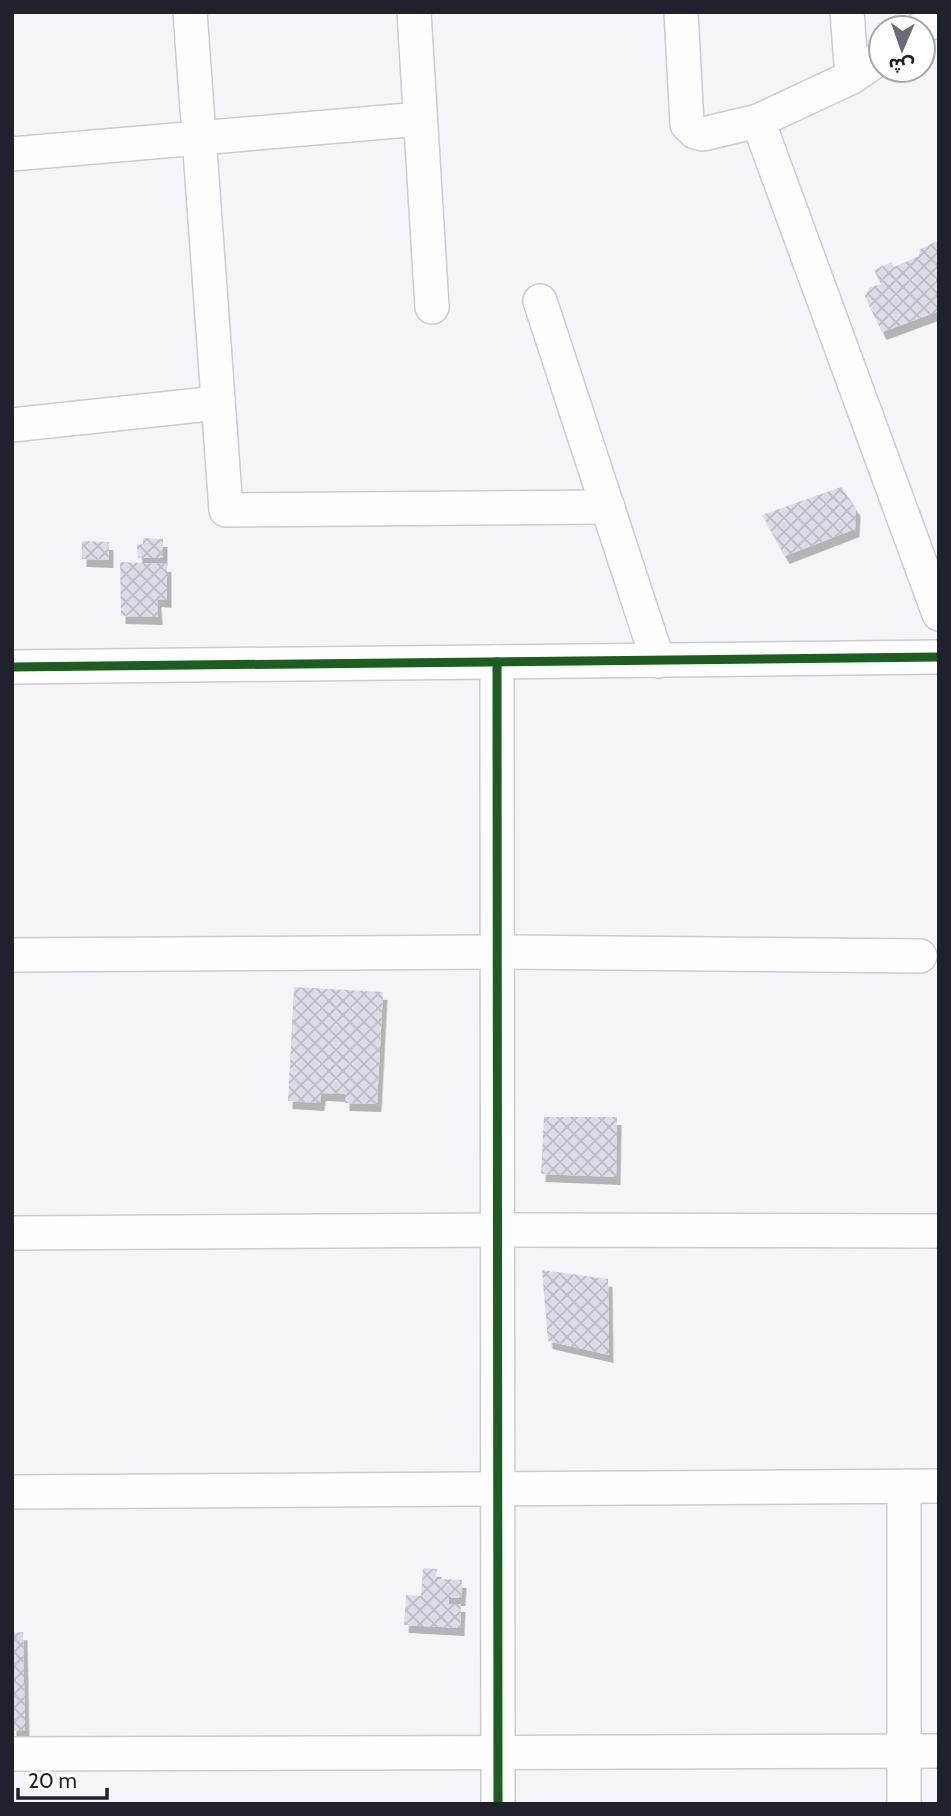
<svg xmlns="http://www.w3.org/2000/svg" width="951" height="1816" font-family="Cabin,'Noto Sans Arabic',sans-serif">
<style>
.building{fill:url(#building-cross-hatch);filter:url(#shadow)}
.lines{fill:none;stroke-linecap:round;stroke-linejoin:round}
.street-casing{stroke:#cacbd3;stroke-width:36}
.street{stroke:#fefefe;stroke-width:33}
.cycleway-casing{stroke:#fff;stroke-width:13}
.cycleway{stroke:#1b5e20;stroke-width:9}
</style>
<defs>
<pattern id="building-cross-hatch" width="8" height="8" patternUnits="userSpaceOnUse" patternTransform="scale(1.75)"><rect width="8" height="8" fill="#dbdce5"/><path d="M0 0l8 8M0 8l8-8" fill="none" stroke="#bcbcc5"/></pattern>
<filter id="shadow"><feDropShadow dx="4.5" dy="8" stdDeviation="0" flood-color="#0004"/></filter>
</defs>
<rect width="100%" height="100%" fill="#f5f5f9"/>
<g class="building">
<path d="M939,240V311L882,332L865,297L869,288L881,284L874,270L891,262L894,267L919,256L920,249Z"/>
<path d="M841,487L856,508L855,529L785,556L762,515Z"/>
<path d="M143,538L163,539V558H138L137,545L143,544Z"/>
<path d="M82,541L109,542V560L82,559Z"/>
<path d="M120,562L167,564V600L157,599L158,617L121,616Z"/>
<path d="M294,987L383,992L377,1104L345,1103V1094L321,1093L320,1103L288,1101Z"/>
<path d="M544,1117H617L616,1177L541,1174Z"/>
<path d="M542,1270L608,1279L609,1355L548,1341Z"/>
<path d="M423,1568L437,1569L436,1579L462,1580L461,1598H449V1604H461L460,1628L404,1625L406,1595L421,1596Z"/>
<path d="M23,1632L25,1731H12V1633Z"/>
</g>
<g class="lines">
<g class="street-casing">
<g id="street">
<path d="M190,12L226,510L608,507"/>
<path d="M414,12L432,307"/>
<path d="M681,12L687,124L695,132L703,134L758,121L852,77L881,57"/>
<path d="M847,12L852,77"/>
<path d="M922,28L939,16"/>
<path d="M758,121L939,614"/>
<path d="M12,154L420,119"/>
<path d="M540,301L658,661"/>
<path d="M12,425L218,403"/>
<path d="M497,662L498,1804"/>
<path d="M12,667L939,657"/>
<path d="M12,955L496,952L920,956"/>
<path d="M12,1233L497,1230L939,1231"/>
<path d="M904,1486V1804"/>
<path d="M12,1492L939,1486"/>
<path d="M12,1754L939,1751"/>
</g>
</g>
<use href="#street" class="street"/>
<g class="cycleway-casing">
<g id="cycleway">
<path d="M497,662L498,1804"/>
<path d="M12,667L939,657"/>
</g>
</g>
<use href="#cycleway" class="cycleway"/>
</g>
<rect width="951" height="1816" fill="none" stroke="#1f212d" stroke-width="28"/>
<g transform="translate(902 49) rotate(182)"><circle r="33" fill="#ffffff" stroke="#a5a6ab" stroke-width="2"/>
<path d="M0-5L12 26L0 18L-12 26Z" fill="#6a6b74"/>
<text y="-10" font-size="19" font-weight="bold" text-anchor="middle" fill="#1f212d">ش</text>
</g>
<path d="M18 1788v10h89v-10" fill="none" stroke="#1f212d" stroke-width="3.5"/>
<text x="28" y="1788" font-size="21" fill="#1f212d" stroke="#ffffff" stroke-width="5" paint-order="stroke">20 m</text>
</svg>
